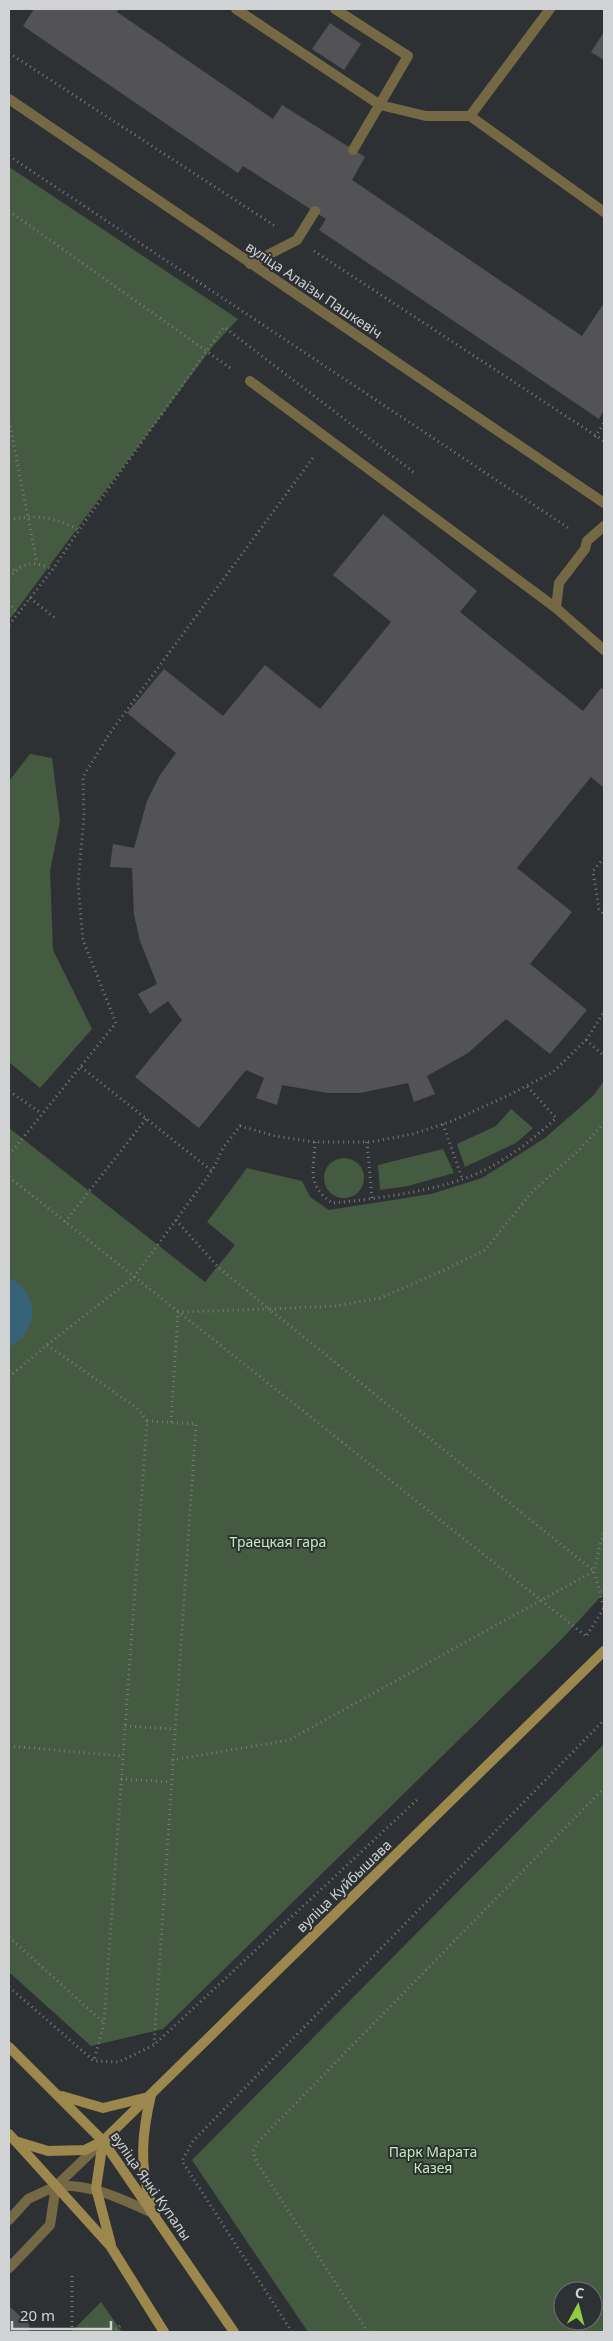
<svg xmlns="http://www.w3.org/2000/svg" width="613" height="2341" font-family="'Noto Sans',sans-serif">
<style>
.green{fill:#455b41;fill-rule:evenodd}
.water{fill:#376177}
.building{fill:#535356}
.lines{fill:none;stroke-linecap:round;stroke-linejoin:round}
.path{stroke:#787a7c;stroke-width:3;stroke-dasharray:1 4;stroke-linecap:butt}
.lane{stroke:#756845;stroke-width:10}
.street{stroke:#756845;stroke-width:10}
.secondary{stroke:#9c874d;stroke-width:10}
.labels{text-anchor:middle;stroke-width:4;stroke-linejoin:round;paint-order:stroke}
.street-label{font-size:14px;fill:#d0d2d3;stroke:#2e3133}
.park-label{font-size:14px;fill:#bdedb6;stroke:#2e3133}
</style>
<rect width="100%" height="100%" fill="#2e3133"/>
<g class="green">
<path d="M9,167L238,319L213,346L9,620Z"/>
<path d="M30,754L52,758L60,821L50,871L53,950L92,1029L40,1088L9,1062V781Z"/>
<path d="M604,1081V1593L561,1640L163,2029L91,2046L9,1972V1128L205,1282L235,1245L207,1222L247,1168L302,1181L310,1197L329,1210L431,1194L482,1178L545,1138L593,1096Z"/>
<path d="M511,1109L533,1128L516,1143L465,1167L457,1144L496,1126Z"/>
<path d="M443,1149L454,1173L408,1186L380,1190L378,1165Z"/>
<circle cx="344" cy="1178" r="20"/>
<path d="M604,1744V2332H308L192,2160ZM563,2291H593V2321H563Z"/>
<path d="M101,2302L122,2332H71Z"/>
</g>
<path class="water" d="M9,1278C41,1292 39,1333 9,1347Z"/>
<g class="building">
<path d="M34,9H119L117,12L273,119L282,105L365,157L352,180L582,336L604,303V410L599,419L319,230L326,219L243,166L238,173L23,26Z"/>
<path d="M330,23L361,44L344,70L312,49Z"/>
<path d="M604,32V60L591,52Z"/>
<path d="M383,514L477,591L460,612L583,711L601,688L604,690V788L591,777L517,868L572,912L530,964L587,1010L550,1054L506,1019L468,1053L427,1076L435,1094L414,1102L408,1083L360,1093H328L282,1085L277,1105L256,1098L264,1078L246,1070L199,1128L135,1077L182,1020L168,1001L150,1014L138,994L157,984L140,941L134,915L132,868L110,867L113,844L134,848L147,801L160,775L176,753L127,713L164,669L223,716L265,665L320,709L391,622L333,575Z"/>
<path d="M9,2306L29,2324L30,2332H9Z"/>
</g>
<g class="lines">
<g class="path">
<path d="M9,53L275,226"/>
<path d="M9,156L570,529"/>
<path d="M9,211L233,370"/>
<path d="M314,251L604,441"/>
<path d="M9,421L37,563"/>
<path d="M595,437L604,423"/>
<path d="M9,520C34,514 56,517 79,530"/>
<path d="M9,567L15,571"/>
<path d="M9,578C24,561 32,561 53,569"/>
<path d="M30,598L55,618"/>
<path d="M9,602L17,613"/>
<path d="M9,625L53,569L79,530L224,327L416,474"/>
<path d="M604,858L593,871L599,909L604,914"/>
<path d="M586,1040L604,1056"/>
<path d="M81,1067L212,1171"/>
<path d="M9,1091L41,1113"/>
<path d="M443,1124L462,1178"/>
<path d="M315,1142C314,1171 306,1184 332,1203C378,1199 444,1190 485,1170C510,1157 535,1138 556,1118L527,1086"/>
<path d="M367,1142L372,1198"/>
<path d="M9,1155L116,1023L83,940L78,884L84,816L83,777L110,733L315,455"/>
<path d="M9,1177L586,1636"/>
<path d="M176,1220L218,1267L269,1309L335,1306L380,1298L440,1272L485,1250L532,1192L578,1151L604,1123"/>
<path d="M65,1222L146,1119"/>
<path d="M47,1345L137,1408L147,1421L104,2023L94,2061"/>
<path d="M9,1377L47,1345L134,1277L212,1171L223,1148L240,1126L275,1136L315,1142H371L413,1134L452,1121L507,1096L553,1072L586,1040L604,1012"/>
<path d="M147,1421L196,1424L154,2044"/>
<path d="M171,1422L178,1312L269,1309L594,1571L604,1608"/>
<path d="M587,1635L604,1608"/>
<path d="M125,1726L174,1729"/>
<path d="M9,1746L123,1756"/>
<path d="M172,1760L289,1740L594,1571L604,1530"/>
<path d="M121,1779L171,1782"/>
<path d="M9,1937L104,2023"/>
<path d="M9,1987L94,2061L119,2062L154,2045L418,1799"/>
<path d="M593,2319L604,2306"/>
<path d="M72,2332V2275"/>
<path d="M111,2332L123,2324"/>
<path d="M292,2332L182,2161L193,2141L604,1720"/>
<path d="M368,2332L257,2163L253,2152L257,2143L604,1788"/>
<path d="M581,2332L591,2321"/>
</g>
<g class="lane">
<path d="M236,9L380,105L426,116H470L604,212"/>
<path d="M335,9L408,56L353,150"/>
<path d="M470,116L550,9"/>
<path d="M250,264L297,240L315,211"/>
<path d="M250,381L556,608L604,650"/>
<path d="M556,608L559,583L585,549L587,541L604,526"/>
<path d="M56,2186C94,2184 121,2199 155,2214"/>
<path d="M9,2220L28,2199L56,2186L101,2143"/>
<path d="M9,2268L50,2225L56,2186"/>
</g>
<path class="street" d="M9,99L604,503"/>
<g class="secondary">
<path d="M9,2047L103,2141L234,2332"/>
<path d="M151,2095C142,2133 139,2166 151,2203"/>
<path d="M62,2096L103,2108L144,2098"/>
<path d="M9,2134L111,2247L164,2332"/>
<path d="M15,2141L48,2151L85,2150L103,2141L604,1651"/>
<path d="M103,2141L96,2188L111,2245"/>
</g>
</g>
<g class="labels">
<g class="street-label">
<text transform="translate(314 290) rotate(34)" y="5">вуліца Алаізы Пашкевіч</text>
<text transform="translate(344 1886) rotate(-44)" y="5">вуліца Куйбышава</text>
<text transform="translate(151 2186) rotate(55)" y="5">вуліца Янкі Купалы</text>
</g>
<g class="park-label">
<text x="278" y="1547">Траецкая гара</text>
<text x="433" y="2157">Парк Марата<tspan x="433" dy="16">Казея</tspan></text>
</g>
</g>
<rect width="613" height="2341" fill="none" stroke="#d0d2d3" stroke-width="20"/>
<g transform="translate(578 2306) rotate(7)"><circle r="24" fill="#2e3133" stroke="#6f7173"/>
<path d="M0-4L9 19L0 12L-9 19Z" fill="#8fcd42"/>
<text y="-8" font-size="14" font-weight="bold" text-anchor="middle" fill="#d0d2d3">С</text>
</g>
<path d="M12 2321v8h99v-8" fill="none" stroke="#d0d2d3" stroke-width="2.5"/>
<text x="20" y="2321" font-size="15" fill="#d0d2d3" stroke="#2e3133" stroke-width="4" paint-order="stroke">20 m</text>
</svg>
